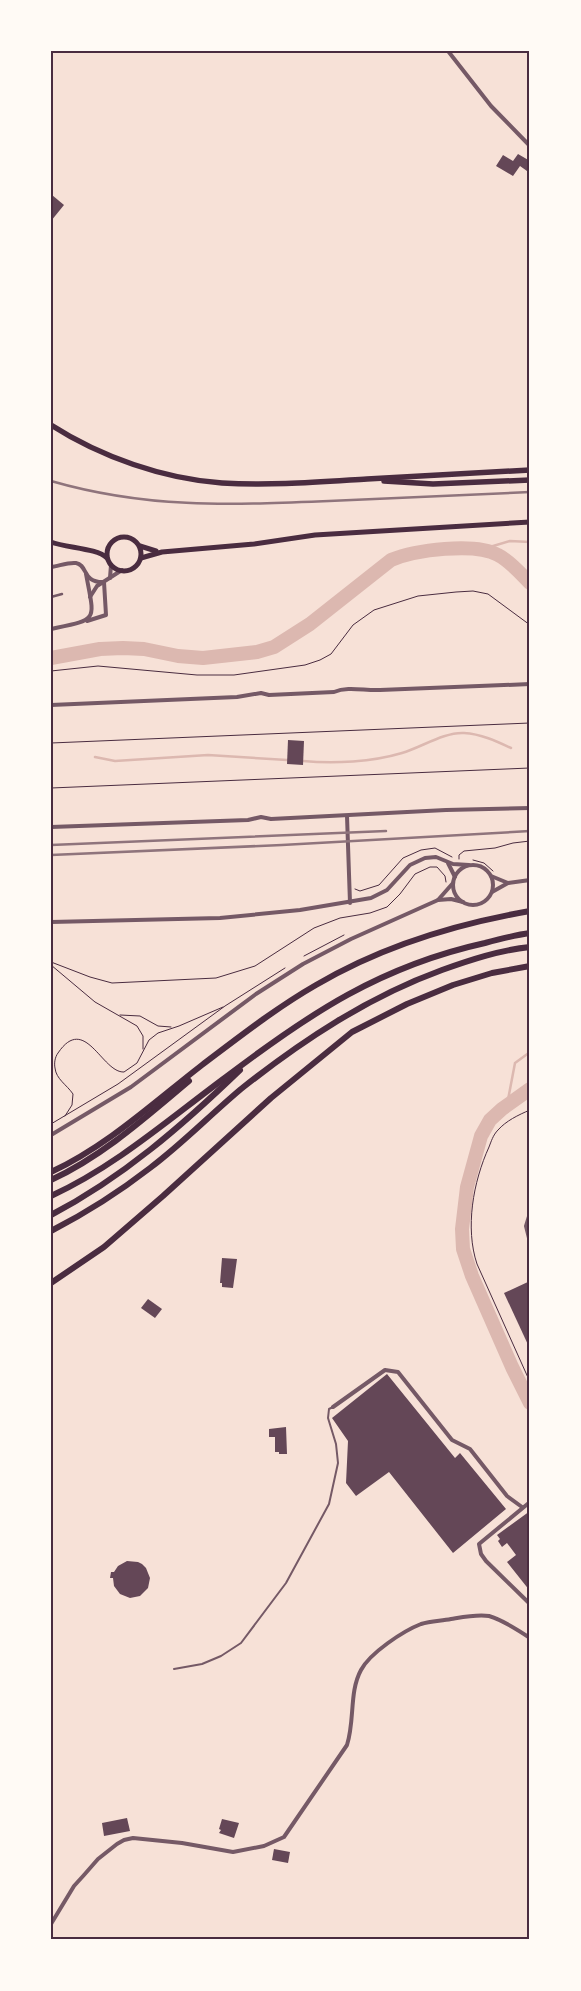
<svg xmlns="http://www.w3.org/2000/svg" width="581" height="1991" font-family="'DM Sans',sans-serif">
<style>
.lines{fill:none;stroke-linecap:round;stroke-linejoin:round}
.stream{stroke:#dcb8b0;stroke-width:2.5}
.river{stroke:#dcb8b0;stroke-width:14}
.building{fill:#644757}
.path{stroke:#4a2c40;stroke-width:1}
.service{stroke:#755966;stroke-width:2}
.pedestrian{stroke:#755966;stroke-width:2.5}
.minor{stroke:#755966;stroke-width:4}
.secondary{stroke:#4a2c40;stroke-width:5}
.primary{stroke:#4a2c40;stroke-width:5.5}
.motorway{stroke:#4a2c40;stroke-width:6}
.rail{stroke:#8f747c;stroke-width:2.5}
.neatline{fill:none;stroke:#4a2c40;stroke-width:2}
</style>
<rect width="100%" height="100%" fill="#f7e1d7"/>
<g class="lines">
<g class="stream">
<path d="M483,549L510,541L530,542"/>
<path d="M95,757L115,761L208,755L287,760"/>
<path d="M303,761C334,764 372,762 402,753C422,747 444,732 464,733C481,734 496,741 511,748"/>
<path d="M507,1105L515,1063L530,1052"/>
</g>
<g class="river">
<path d="M51,658L100,649L123,648L144,649L178,656L203,658L257,652L274,647L310,624L391,560C415,550 475,542 498,555C510,561 520,573 530,583"/>
<path d="M530,1089L502,1109L490,1120L481,1136L467,1187L462,1229L463,1249L472,1276L512,1367L530,1403"/>
</g>
</g>
<g class="building">
<path d="M518,154L530,161L527,171L520,166L513,176L496,166L503,155L513,161Z"/>
<path d="M52,195L64,205L51,221V196Z"/>
<path d="M288,740L304,741L303,765L287,764Z"/>
<path d="M222,1258L237,1259L233,1288L222,1287V1283H220Z"/>
<path d="M530,1281V1349L504,1293Z"/>
<path d="M148,1299L162,1309L155,1318L141,1308Z"/>
<path d="M387,1374L455,1458L460,1453L506,1509L453,1553L389,1472L356,1496L346,1483L348,1441L332,1418Z"/>
<path d="M286,1427L287,1454H279V1452H275V1437H269V1429Z"/>
<path d="M530,1511V1591L507,1562L516,1555L507,1543L502,1547L498,1541L500,1539L497,1535Z"/>
<path d="M127,1561L138,1562L142,1564L146,1568L150,1578L148,1588L140,1596L130,1598L120,1594L114,1586L113,1578H110L111,1572H114L118,1566Z"/>
<path d="M127,1818L130,1831L104,1836L102,1823Z"/>
<path d="M222,1819L239,1823L234,1838L219,1833L221,1830L219,1829Z"/>
<path d="M274,1849L290,1852L288,1863L272,1860Z"/>
</g>
<g class="lines">
<g class="path">
<path d="M51,671L98,666L197,675H234L305,665L320,660L331,654L353,625L374,610L418,596L456,592L473,591L488,594L530,625"/>
<path d="M51,743L530,723"/>
<path d="M51,788L530,768"/>
<path d="M459,859V855L464,851L495,848L513,843L530,841"/>
<path d="M473,860L484,863L493,871"/>
<path d="M355,889L360,891L379,885L403,858L421,850L435,848L452,857"/>
<path d="M304,956L344,935"/>
<path d="M51,962L90,977L112,983L216,978L255,966L314,928L340,918L370,913L387,907L400,894L415,874L430,867H437L445,876L446,882"/>
<path d="M51,965L95,1002L137,1026L143,1036V1049"/>
<path d="M120,1015L140,1016L158,1026L171,1027"/>
<path d="M530,1110C518,1115 506,1121 498,1130C493,1135 491,1142 489,1147C473,1182 465,1228 477,1264L530,1382"/>
<path d="M65,1116L72,1105L73,1094C67,1085 56,1079 55,1068C54,1063 55,1057 58,1053C85,1013 102,1073 124,1072L137,1063L149,1040L158,1033L179,1026L223,1007"/>
<path d="M51,1124L118,1084L225,1006L285,968"/>
</g>
<path class="service" d="M174,1669L202,1664L221,1656L241,1643L286,1583L329,1504L338,1463L336,1444L328,1418L329,1409L333,1407"/>
<path class="pedestrian" d="M51,597L62,594"/>
<g class="minor">
<path d="M448,51L491,106L530,146"/>
<path d="M51,567C59,566 68,562 76,563C88,565 82,583 104,582"/>
<path d="M110,578L111,565"/>
<path d="M90,597L97,586L122,570"/>
<path d="M87,621L106,615L104,582"/>
<path d="M51,629C99,619 95,622 86,574"/>
<path d="M51,705L237,697L261,693L269,695L334,692C348,686 365,691 380,690C430,688 480,686 530,684"/>
<path d="M347,816L350,903"/>
<path d="M51,827L248,820L261,817L271,819L446,810L530,808"/>
<path d="M448,863L455,877"/>
<circle cx="473" cy="885" r="20"/>
<path d="M491,876L508,883"/>
<path d="M492,892L508,883L530,880"/>
<path d="M438,900L453,883"/>
<path d="M51,922L220,918L300,910L371,898L387,890L410,865L425,858L436,857L453,864L469,865"/>
<path d="M51,1135L131,1087L256,994L303,964L351,939L438,900L451,899L463,902"/>
<path d="M530,1213L526,1226L530,1242"/>
<path d="M333,1407L385,1370L398,1372L452,1440L470,1449L507,1496L522,1507"/>
<path d="M530,1502L479,1544L481,1554L486,1561L530,1604"/>
<path d="M51,1924L74,1886L84,1875L98,1859L117,1844L124,1840L133,1838L182,1843L233,1852L264,1846L284,1837L347,1745C355,1720 349,1692 361,1670C370,1653 403,1631 421,1624C431,1621 441,1621 451,1619C463,1617 477,1614 489,1616C503,1620 518,1630 530,1638"/>
</g>
<g class="secondary">
<circle cx="124" cy="554" r="17"/>
<path d="M51,542C67,548 97,548 107,558"/>
<path d="M140,546L156,551"/>
<path d="M141,558L162,552L254,544L315,535L530,522"/>
</g>
<g class="primary">
<path d="M51,425C101,457 164,479 222,483C270,486 319,482 367,479C421,476 475,473 530,470"/>
<path d="M384,481L433,484L530,480"/>
</g>
<g class="motorway">
<path d="M51,1172C107,1146 153,1103 202,1065C239,1037 276,1008 316,985C382,946 455,924 530,911"/>
<path d="M51,1180C103,1156 146,1117 189,1081"/>
<path d="M51,1196C116,1166 169,1119 226,1077C310,1013 381,966 485,943C500,939 515,935 530,933"/>
<path d="M51,1215C122,1178 183,1125 240,1070"/>
<path d="M51,1231C86,1213 119,1192 150,1168C182,1144 210,1115 241,1089C303,1040 368,997 442,970C470,960 500,950 530,947"/>
<path d="M51,1283L104,1247L163,1196L271,1098L352,1032L407,1004L453,985L492,973L530,966"/>
</g>
<g class="rail">
<path d="M51,481C148,509 230,505 329,501C396,498 463,495 530,492"/>
<path d="M51,845L386,831"/>
<path d="M51,855L282,845L530,831"/>
</g>
</g>
<rect width="581" height="1991" fill="none" stroke="#fffaf5" stroke-width="105"/>
<rect x="52" y="52" width="476" height="1886" class="neatline"/>
</svg>
